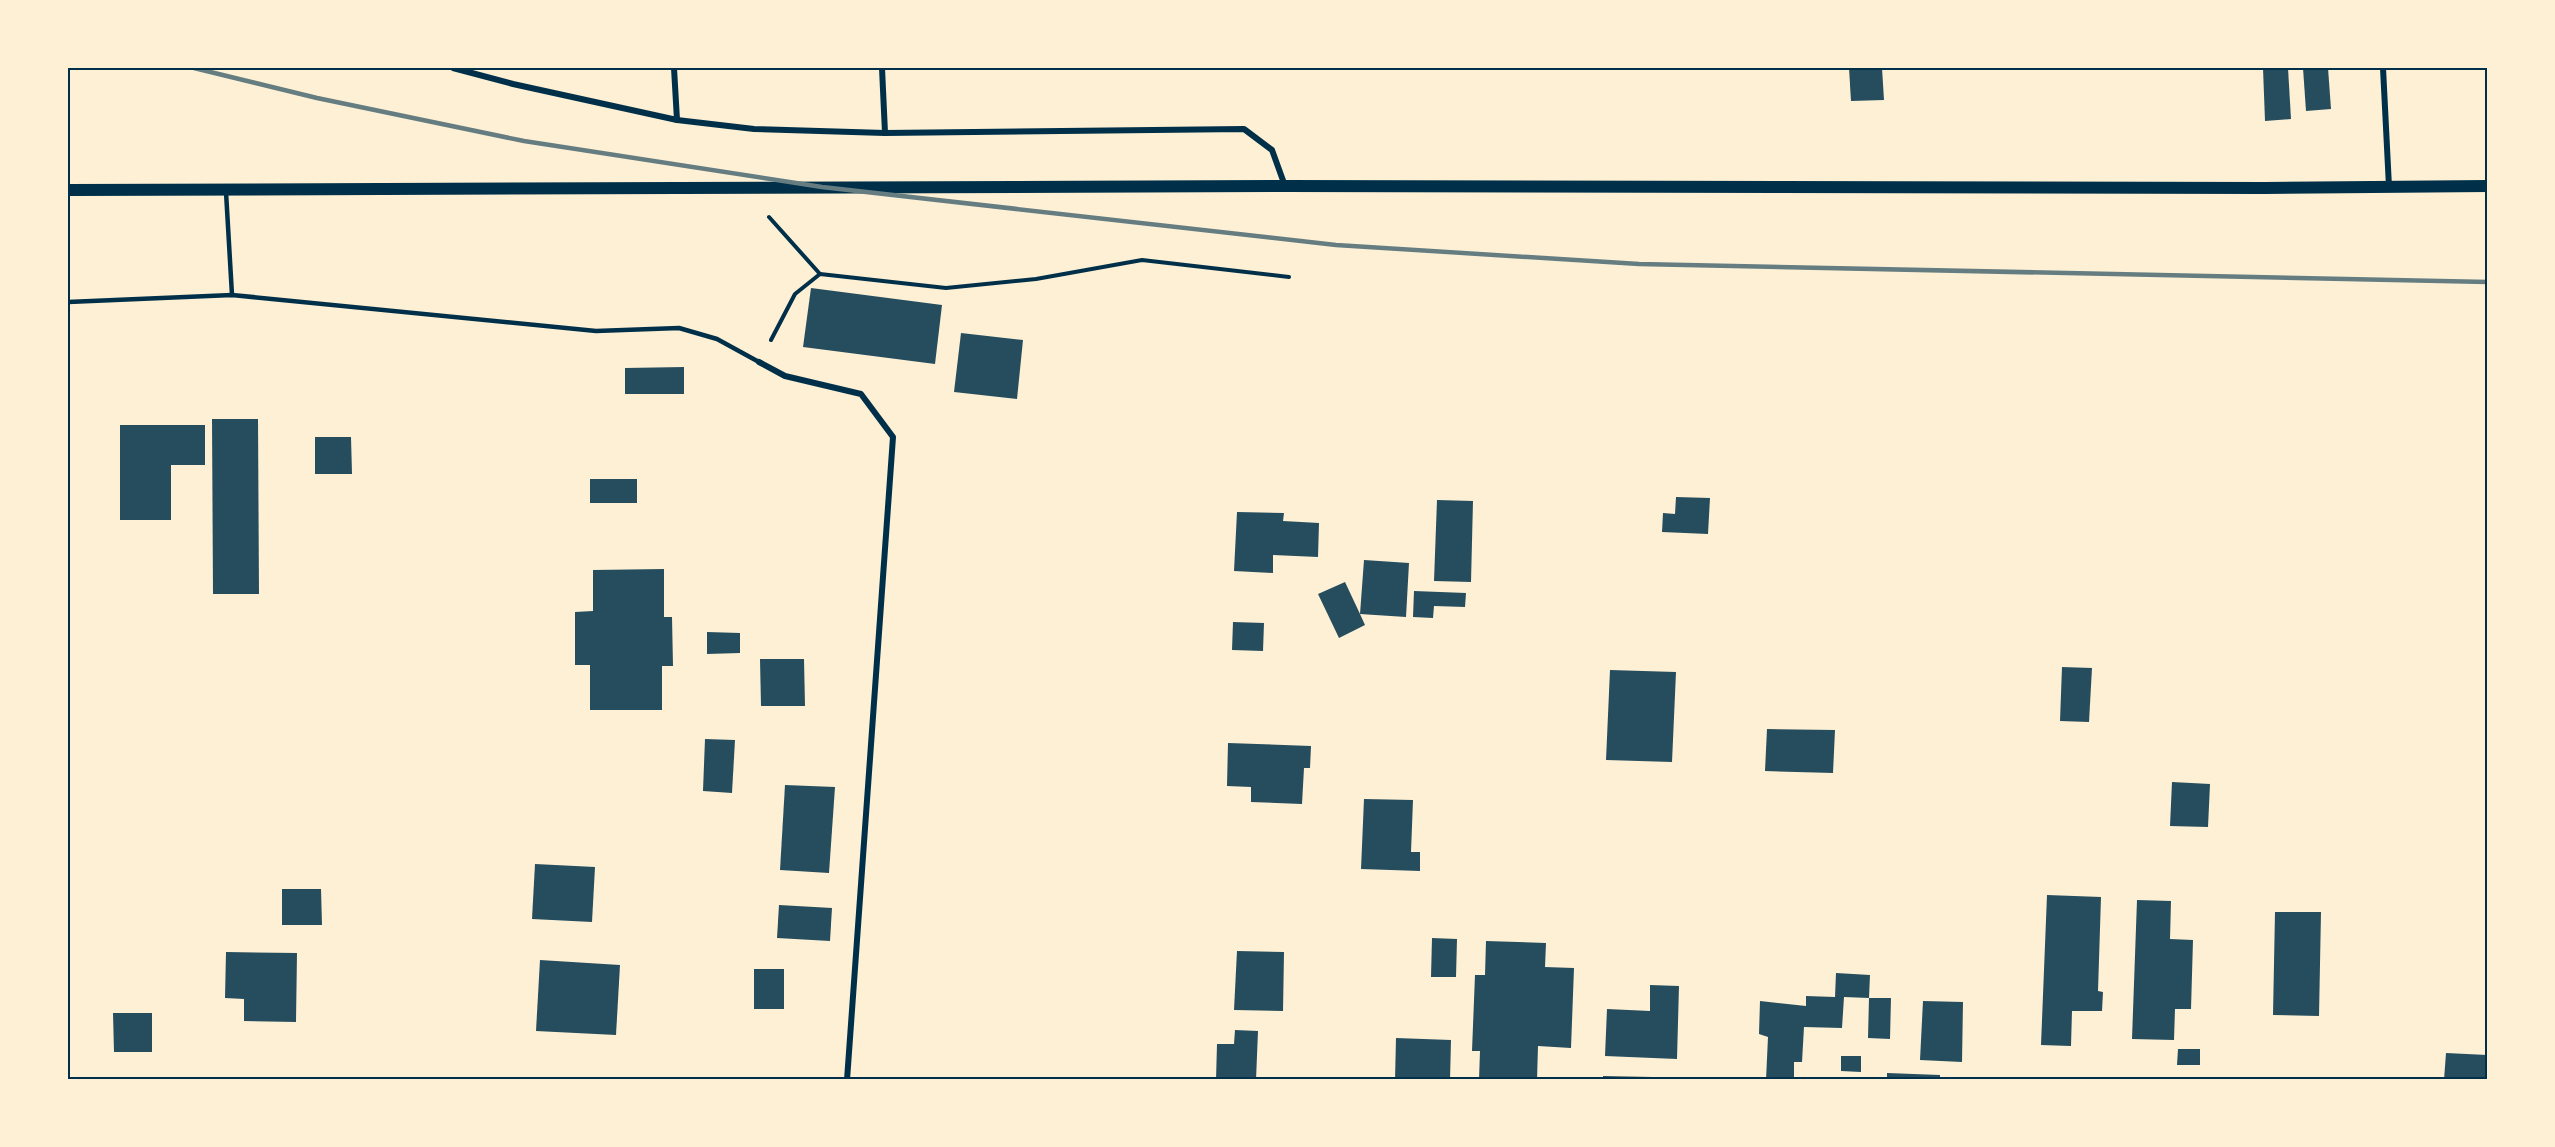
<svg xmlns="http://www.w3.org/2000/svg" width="2555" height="1147" font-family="'Public Sans',sans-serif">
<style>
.building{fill:#264d5e}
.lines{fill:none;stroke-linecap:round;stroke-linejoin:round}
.path{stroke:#003049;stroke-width:4}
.service{stroke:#003049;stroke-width:4.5}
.minor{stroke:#003049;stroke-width:6}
.secondary{stroke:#003049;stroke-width:12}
.rail{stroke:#657d81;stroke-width:4.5}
.neatline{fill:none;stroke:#003049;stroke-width:2}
</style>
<rect width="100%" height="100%" fill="#fdf0d5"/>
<g class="building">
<path d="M1849,68H1882L1884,100L1851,101Z"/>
<path d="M2263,68H2288L2291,119L2265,121Z"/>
<path d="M2303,68H2328L2331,109L2306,111Z"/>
<path d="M811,288L942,305L935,364L803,347Z"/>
<path d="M961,333L1023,340L1017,399L954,392Z"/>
<path d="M684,367V394H625V368Z"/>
<path d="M212,419H258L259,594H213Z"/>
<path d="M120,425H205V465H171V520H120Z"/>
<path d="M315,437H351L352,474H315Z"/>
<rect x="590" y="479" width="47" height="24"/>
<path d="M1676,497L1710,498L1708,534L1662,532L1663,513L1675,514Z"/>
<path d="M1437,500L1473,501L1471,582L1434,581Z"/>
<path d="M1237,512L1284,513L1283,521L1319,523L1318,557L1273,555V573L1234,571Z"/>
<path d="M1364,560L1409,563L1406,617L1360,614L1365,625L1339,638L1318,594L1345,582L1360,614Z"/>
<path d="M664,569V617H672L673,666H662V710H590V665H575V612L593,611V570Z"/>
<path d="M1414,591L1466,593L1465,607L1434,606L1433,618L1413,617Z"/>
<path d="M1233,622L1264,623L1263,651L1232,650Z"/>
<path d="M707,632L740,633V653L707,654Z"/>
<path d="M760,659H804L805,706H761Z"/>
<path d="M2062,667L2092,668L2089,722L2060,721Z"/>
<path d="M1610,670L1676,672L1672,762L1606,760Z"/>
<path d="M1767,729L1835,730L1833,773L1765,771Z"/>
<path d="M705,739L735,740L732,793L703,791Z"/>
<path d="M1228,743L1311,746L1310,768H1304L1302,804L1251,802V787L1227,786Z"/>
<path d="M2172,782L2210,784L2208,827L2170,826Z"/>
<path d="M785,785L835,787L829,873L780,870Z"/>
<path d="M1364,799L1413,800L1411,852H1420V871L1361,869Z"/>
<path d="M535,864L595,867L592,922L532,919Z"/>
<path d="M282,889H321L322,925H282Z"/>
<path d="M2047,895L2101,897L2098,991L2103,992L2102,1011H2072L2071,1046L2041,1045Z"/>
<path d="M2137,900L2171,901L2170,939L2193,940L2191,1009H2175L2174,1040L2132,1039Z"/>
<path d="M779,905L832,908L830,941L777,938Z"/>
<path d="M2275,912H2321L2319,1016L2273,1015Z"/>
<path d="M1432,938L1457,939L1456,977H1431Z"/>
<path d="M1486,941L1546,943L1545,967L1574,968L1571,1048L1538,1046L1537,1080H1479L1480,1051H1472L1475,975H1485Z"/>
<path d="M1237,951L1284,952L1283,1011L1234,1010Z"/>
<path d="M226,952L297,953L296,1022L244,1021V999L225,998Z"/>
<path d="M540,960L620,965L616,1035L536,1031Z"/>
<rect x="754" y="969" width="30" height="40"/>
<path d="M1836,973L1870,975L1869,998H1891L1890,1039L1868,1038L1869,998L1844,997L1842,1028L1804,1027L1802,1062H1794V1080H1766L1768,1037L1759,1034L1760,1001L1806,1006V996L1835,997Z"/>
<path d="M1650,985L1679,986L1677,1059L1605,1056L1607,1009L1650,1011Z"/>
<path d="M1923,1001L1963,1002L1962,1062L1920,1060Z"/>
<path d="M113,1013H152V1052H114Z"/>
<path d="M1235,1030L1258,1031L1256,1080H1216L1217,1044H1234Z"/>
<path d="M1396,1038L1451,1040L1450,1080H1395Z"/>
<path d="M2178,1049H2200V1065H2177Z"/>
<path d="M2446,1053L2487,1055V1080H2444Z"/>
<path d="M1841,1056H1861V1072L1841,1071Z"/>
<path d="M1887,1073L1940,1075V1080H1887Z"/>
<path d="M1603,1076L1653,1077L1652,1080H1603Z"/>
</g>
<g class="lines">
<g class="path">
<path d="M769,217L820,274"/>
<path d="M771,340L795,294L820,274L946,288L1036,279L1142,260L1289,277"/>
</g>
<g class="service">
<path d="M226,192L232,295"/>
<path d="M68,302L232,295L596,331L679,328L717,339L759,362"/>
</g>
<g class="minor">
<path d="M453,68L513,84L677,120L754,129L885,133L1244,129L1272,150L1285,186"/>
<path d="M674,68L677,120"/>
<path d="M882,68L885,133"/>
<path d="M2383,68L2389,187"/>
<path d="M759,362L785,376L861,394L893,437L847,1080"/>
</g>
<path class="secondary" d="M68,190L1285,186L2264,188L2488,186"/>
<path class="rail" d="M194,68L317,98L524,141L822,187L1336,245L1639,264L2488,282"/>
</g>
<rect width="2555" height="1147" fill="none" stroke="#fdf0d5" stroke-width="138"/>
<rect x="69" y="69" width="2417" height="1009" class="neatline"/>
</svg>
